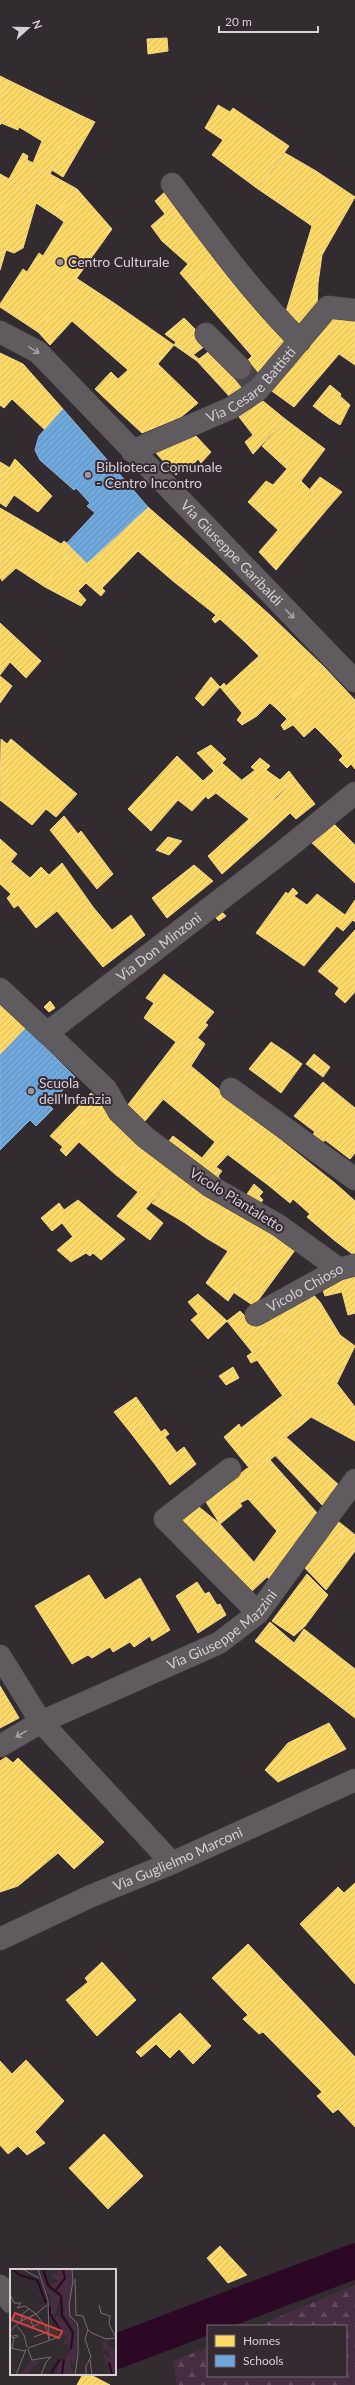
<svg xmlns="http://www.w3.org/2000/svg" width="355" height="2385" font-family="Lato,sans-serif">
<style>
.forest{fill:url(#forest-firs)}
.homes{fill:url(#homes-hatch);stroke:#f3d687}
.schools{fill:url(#schools-hatch);stroke:#8eb4da}
.lines{fill:none;stroke-linecap:round;stroke-linejoin:round}
.canal{stroke:#2c0825;stroke-width:35}
.minor-tunnel{stroke:#4b4449;stroke-width:22;stroke-dasharray:22 11;stroke-linecap:butt}
.minor-casing{stroke:#4f494d;stroke-width:23}
.tertiary-casing{stroke:#4f494d;stroke-width:23}
.minor{stroke:#605b5f;stroke-width:22}
.tertiary{stroke:#605b5f;stroke-width:22}
.oneway{stroke:#a7a1a5}
.poi-dot{fill:#9d969b;stroke:#352932;stroke-width:1.5}
.labels{text-anchor:middle;stroke-width:4;stroke-linejoin:round;paint-order:stroke}
.poi-label{font-size:14px;fill:#d6cfd4;stroke:#352932;text-anchor:start}
.street-label{font-size:14px;fill:#d6cfd4;stroke:#352932}
.inset-river{fill:none;stroke:#2c0825;stroke-width:2}
.inset-road{fill:none;stroke:#746d72;stroke-width:1}
.view{fill:#d64142;fill-opacity:0.15;stroke:#d64142;stroke-width:2}
.inset-edge{fill:none;stroke:#d6cfd4;stroke-width:2}
</style>
<defs>
<pattern id="forest-firs" width="22" height="20" patternUnits="userSpaceOnUse"><rect width="22" height="20" fill="#462d41"/><path d="M5 1l3.5 6h-7zM16 11l3.5 6h-7z" fill="#604a5c"/></pattern>
<pattern id="homes-hatch" width="6" height="6" patternUnits="userSpaceOnUse"><rect width="6" height="6" fill="#ffd966"/><path d="M-1 1l2-2M0 6l6-6M5 7l2-2" fill="none" stroke="#d9ba5e"/></pattern>
<pattern id="schools-hatch" width="6" height="6" patternUnits="userSpaceOnUse"><rect width="6" height="6" fill="#6fa8dc"/><path d="M-1 1l2-2M0 6l6-6M5 7l2-2" fill="none" stroke="#638eb5"/></pattern>
</defs>
<rect width="100%" height="100%" fill="#322c31"/>
<path class="forest" d="M355,2285V2385H177L173,2361L208,2347V2376H346V2326H257Z"/>
<g class="homes">
<path d="M167,38L168,51L148,54L147,39Z"/>
<path d="M0,76L8,80L0,98Z"/>
<path d="M8,80L82,116L50,174L41,169L25,195L9,179L23,153L28,156L27,160L33,163L42,141L19,127L18,130L1,123L0,125V98Z"/>
<path d="M218,105L230,112L233,108L289,146L258,189L212,155L223,140L205,128Z"/>
<path d="M82,116L95,122L63,177L52,170Z"/>
<path d="M285,153L316,171L283,206L258,189Z"/>
<path d="M41,169L77,189L56,216L36,203L23,248L14,253L6,250L0,270V174L9,179L25,195Z"/>
<path d="M316,171L355,197L322,255L318,283L317,309L299,330L284,318L312,226L283,206Z"/>
<path d="M77,189L112,229L38,332L0,307V304L23,269L27,272L39,253L43,256L64,222L56,216Z"/>
<path d="M168,189L221,261L192,287L180,273L188,264L162,241L151,226L165,214L155,201Z"/>
<path d="M221,261L255,299L226,326L192,287Z"/>
<path d="M76,278L114,303L87,334L72,321L50,345L38,332Z"/>
<path d="M255,299L289,343L249,387L230,397L197,361L174,345L176,342L199,359L212,349L240,368L252,356L226,326Z"/>
<path d="M114,303L174,345L138,387L116,409L95,389L111,372L118,379L128,370L87,334Z"/>
<path d="M334,314L355,318V365L339,354L294,407L269,389Z"/>
<path d="M184,318L209,343L193,355L165,334Z"/>
<path d="M0,353L23,364L63,409L45,430L12,399L4,408L0,405Z"/>
<path d="M158,364L198,403L181,417L142,433L116,409Z"/>
<path d="M330,385L341,394L329,418L313,406Z"/>
<path d="M340,396L350,405L340,425L329,418Z"/>
<path d="M263,401L285,419L253,454L245,442L253,435L236,413Z"/>
<path d="M285,419L325,449L301,481L328,508L276,570L259,552L278,530L248,502L266,481L273,485L287,469L262,446Z"/>
<path d="M196,436L211,452L201,463L198,459L188,470L185,466L176,475L156,453Z"/>
<path d="M15,459L52,496L38,512L14,495L6,507L0,503V483Z"/>
<path d="M0,462L10,468L0,483Z"/>
<path d="M320,477L342,492L328,508L310,489Z"/>
<path d="M148,507L197,550L173,581L138,551L102,588L105,591L101,596L86,583L78,591L86,600L81,606L45,587L73,548L87,563Z"/>
<path d="M0,508L31,526L0,568Z"/>
<path d="M31,526L61,544L64,541L73,548L45,587L16,568L2,581L0,577V568Z"/>
<path d="M197,550L219,569L193,597L173,581Z"/>
<path d="M219,569L271,616L245,642L220,619L215,623L212,619L216,615L193,597Z"/>
<path d="M271,616L324,667L294,696L276,708L270,703L257,716L242,725L237,720L242,713L220,687L224,683L226,686L259,656L245,642Z"/>
<path d="M0,623L41,661L26,678L10,662L0,675Z"/>
<path d="M324,667L340,684L307,717L284,730L281,725L287,719L276,708L294,696Z"/>
<path d="M0,676L12,686L0,703Z"/>
<path d="M211,677L220,687L203,706L195,698Z"/>
<path d="M340,684L355,700V732L336,748L315,727L304,737L293,725L307,717Z"/>
<path d="M355,732V769L351,764L347,768L339,760L343,756L336,748Z"/>
<path d="M1,739L7,744L11,739L77,794L56,817L46,809L32,825L0,800Z"/>
<path d="M211,745L226,759L222,763L269,804L249,819L216,793L208,799L206,796L192,811L178,800L151,831L128,809L177,756L203,781L214,771L197,753Z"/>
<path d="M260,758L270,766L266,770L280,780L289,771L295,779L269,804L242,780L255,770L251,767Z"/>
<path d="M295,779L315,804L296,819L290,813L266,835L249,819L277,798Z"/>
<path d="M64,816L78,834L81,831L113,874L97,889L50,830Z"/>
<path d="M249,819L266,835L222,874L208,856Z"/>
<path d="M333,823L355,845V883L310,841Z"/>
<path d="M168,837L182,841L169,855L156,850Z"/>
<path d="M0,839L17,854L0,875Z"/>
<path d="M11,862L30,878L41,867L49,875L62,863L93,907L70,927L57,911L36,928L18,905L14,908L7,898L11,894L0,884V875Z"/>
<path d="M194,865L213,881L167,918L152,898Z"/>
<path d="M293,888L298,893L294,896L307,905L317,894L345,915L355,900V922L353,920L343,931L337,926L304,966L256,933L286,892L288,894Z"/>
<path d="M93,907L112,930L131,915L145,935L103,967L70,927Z"/>
<path d="M220,910L226,916L219,921L215,917Z"/>
<path d="M355,930V992L345,1003L335,994L339,988L318,971Z"/>
<path d="M164,974L214,1012L205,1023L208,1025L189,1048L176,1042L144,1018L154,1003L146,998Z"/>
<path d="M50,1001L55,1008L49,1012L44,1007Z"/>
<path d="M0,1003L26,1028L0,1055Z"/>
<path d="M197,1037L205,1044L191,1066L140,1127L124,1110L176,1042L189,1048Z"/>
<path d="M271,1042L286,1052L264,1080L249,1069Z"/>
<path d="M286,1052L302,1064L281,1093L264,1080Z"/>
<path d="M314,1054L330,1067L323,1077L306,1064Z"/>
<path d="M191,1066L258,1122L206,1178L165,1146L173,1136L202,1158L215,1142L163,1099Z"/>
<path d="M323,1082L355,1108V1153L350,1159L325,1140L319,1147L309,1139L315,1132L294,1116Z"/>
<path d="M91,1093L101,1102L63,1147L50,1136Z"/>
<path d="M101,1102L143,1143L116,1175L79,1142L66,1156L60,1150Z"/>
<path d="M258,1122L296,1152L268,1185L227,1154Z"/>
<path d="M143,1143L179,1170L131,1226L117,1216L138,1192L116,1175Z"/>
<path d="M296,1152L336,1184L310,1214L293,1199L290,1203L268,1185Z"/>
<path d="M216,1167L222,1171L218,1176L220,1179L217,1184L206,1178Z"/>
<path d="M179,1170L209,1190L185,1223L152,1203Z"/>
<path d="M254,1184L263,1192L254,1202L245,1197Z"/>
<path d="M336,1184L355,1201V1217L334,1240L307,1217Z"/>
<path d="M209,1190L234,1205L206,1238L185,1223Z"/>
<path d="M259,1196L263,1200L258,1206L254,1202Z"/>
<path d="M78,1200L97,1216L73,1237L62,1223L52,1231L41,1218L59,1203L64,1210Z"/>
<path d="M234,1205L276,1231L228,1301L206,1283L228,1251L206,1238Z"/>
<path d="M146,1209L163,1223L150,1240L131,1226Z"/>
<path d="M97,1216L125,1239L101,1260L93,1253L90,1256L86,1253L71,1262L57,1250Z"/>
<path d="M355,1217V1256L334,1240Z"/>
<path d="M276,1231L298,1246L254,1306L233,1292Z"/>
<path d="M355,1272V1313L348,1315L342,1292L325,1296L321,1285Z"/>
<path d="M309,1290L320,1302L340,1335L355,1346L337,1383L304,1347L322,1332L292,1302Z"/>
<path d="M198,1294L227,1321L208,1339L191,1320L198,1314L188,1302Z"/>
<path d="M292,1302L322,1332L304,1347L273,1315Z"/>
<path d="M240,1311L246,1317L270,1313L287,1328L252,1352L227,1321Z"/>
<path d="M287,1328L328,1372L285,1399L257,1360L251,1363L247,1356Z"/>
<path d="M233,1367L239,1378L226,1385L219,1376Z"/>
<path d="M328,1372L355,1407V1441L311,1417L303,1424L285,1399Z"/>
<path d="M282,1396L303,1424L270,1450L276,1455L270,1460L250,1469L224,1437L239,1424L241,1428Z"/>
<path d="M136,1397L151,1418L130,1432L114,1412Z"/>
<path d="M151,1418L161,1432L165,1429L169,1434L165,1437L177,1453L157,1467L130,1432Z"/>
<path d="M286,1437L340,1486L324,1507L270,1450Z"/>
<path d="M184,1447L196,1464L170,1485L157,1467Z"/>
<path d="M270,1460L318,1514L271,1581L254,1562L277,1531L248,1499L240,1503L242,1506L220,1524L206,1502L246,1469Z"/>
<path d="M199,1507L220,1524L267,1577L248,1595L181,1521Z"/>
<path d="M335,1519L348,1529L328,1553L316,1544Z"/>
<path d="M348,1529L355,1535V1551L344,1566L328,1553Z"/>
<path d="M316,1544L344,1566L326,1590L303,1566Z"/>
<path d="M307,1574L328,1595L305,1626L294,1636L272,1621Z"/>
<path d="M89,1575L105,1600L140,1578L170,1630L152,1641L150,1636L134,1647L130,1642L113,1652L110,1647L92,1658L88,1655L72,1664L35,1606Z"/>
<path d="M197,1582L205,1594L209,1592L217,1605L220,1604L226,1615L198,1633L176,1596Z"/>
<path d="M270,1622L294,1643L304,1629L355,1669V1718L255,1641Z"/>
<path d="M0,1686L19,1718L0,1728Z"/>
<path d="M329,1723L346,1749L278,1782L265,1770L288,1743Z"/>
<path d="M6,1757L13,1763L18,1758L104,1842L74,1869L58,1853L18,1886L0,1892V1761Z"/>
<path d="M355,1883V1984L300,1924L338,1887L344,1893Z"/>
<path d="M248,1944L355,2057V2127L338,2109L333,2113L317,2096L322,2092L263,2032L259,2034L243,2019L248,2015L212,1978Z"/>
<path d="M102,1962L136,2000L97,2036L66,2000L88,1982L85,1978Z"/>
<path d="M180,2013L211,2046L193,2064L179,2049L170,2058L156,2044L141,2057L136,2052Z"/>
<path d="M26,2060L64,2101L35,2132L45,2143L27,2155L18,2146L8,2154L0,2145V2061L12,2074Z"/>
<path d="M104,2134L143,2176L108,2209L69,2168Z"/>
<path d="M220,2246L247,2275L228,2283L207,2258Z"/>
<path d="M83,2374H89L110,2385H77Z"/>
</g>
<g class="schools">
<path d="M63,409L148,507L87,563L67,543L95,513L87,506L90,503L76,488L74,490L40,460L35,450L39,436Z"/>
<path d="M26,1028L75,1077L49,1105L53,1109L36,1126L30,1120L0,1150V1055Z"/>
</g>
<g class="lines">
<path class="canal" d="M115,2352L355,2261"/>
<path class="minor-tunnel" d="M240,368L253,384"/>
<g class="minor-casing">
<g id="minor">
<path d="M172,184C212,238 252,293 300,341"/>
<path id="s1" d="M0,332L38,352L355,681"/>
<path d="M206,334L240,368"/>
<path id="s2" d="M132,451L231,408L258,390L328,307L355,310"/>
<path d="M0,989L47,1033"/>
<path d="M231,1089L355,1179"/>
<path id="s3" d="M339,1269L278,1225L210,1186L145,1137L119,1112L106,1089L47,1033L285,850L355,793"/>
<path id="s4" d="M256,1315L339,1269L355,1265"/>
<path d="M230,1469L165,1519L258,1613"/>
<path d="M0,1656L41,1722L172,1863"/>
<path id="s5" d="M0,1746L41,1722L219,1643L258,1613L355,1480"/>
<path d="M0,2286L11,2302"/>
</g>
</g>
<g class="tertiary-casing">
<g id="tertiary">
<path id="s6" d="M0,1939L91,1896L172,1863L355,1780"/>
</g>
</g>
<use href="#minor" class="minor"/>
<use href="#tertiary" class="tertiary"/>
</g>
<defs><path id="oneway-shaft" d="M-6 0H5M1.5-3L5.5 0L1.5 3" fill="none" stroke-width="1.6" stroke-linecap="round" stroke-linejoin="round"/></defs>
<g class="oneway">
<use href="#oneway-shaft" transform="translate(34 350) rotate(31)"/>
<use href="#oneway-shaft" transform="translate(290 614) rotate(46)"/>
<use href="#oneway-shaft" transform="translate(21 1734) rotate(150)"/>
</g>
<g class="poi-dot">
<circle cx="60" cy="262" r="4"/>
<circle cx="88" cy="475" r="4"/>
<circle cx="31" cy="1091" r="4"/>
</g>
<g class="labels">
<g class="poi-label">
<text x="68" y="267">Centro Culturale</text>
<text x="96" y="472">Biblioteca Comunale<tspan x="96" dy="16">- Centro Incontro</tspan></text>
<text x="39" y="1088">Scuola<tspan x="39" dy="16">dell'Infanzia</tspan></text>
</g>
<g class="street-label">
<text dy="5" stroke="none"><textPath href="#s2" startOffset="138">Via Cesare Battisti</textPath></text>
<text dy="5" stroke="none"><textPath href="#s1" startOffset="322">Via Giuseppe Garibaldi</textPath></text>
<text dy="5" stroke="none"><textPath href="#s3" startOffset="520">Via Don Minzoni</textPath></text>
<text transform="translate(237 1200) rotate(32)" y="5">Vicolo Piantaletto</text>
<text dy="5" stroke="none"><textPath href="#s4" startOffset="56">Vicolo Chioso</textPath></text>
<text dy="5" stroke="none"><textPath href="#s5" startOffset="252">Via Giuseppe Mazzini</textPath></text>
<text dy="5" stroke="none"><textPath href="#s6" startOffset="195">Via Guglielmo Marconi</textPath></text>
</g>
</g>
<g transform="translate(10 2269)">
<rect width="106" height="106" fill="#322c31"/>
<path d="M29,0L39,21L50,27L46,45H40L41,27L36,22ZM40,0L48,3L47,0H61L63,8L60,44L66,53L67,88L65,93L60,92V96L64,106L47,104V98L61,81L64,61L54,46L52,27L49,22L41,17L42,14L48,13L41,6L42,4L51,7ZM48,47L62,61L59,80L58,74L51,78L57,68L50,65L43,48ZM93,70L105,83L106,106H98L99,95H92L96,93L92,83L101,91L98,82L92,81ZM21,92H30L21,100L18,106H10Z" fill="#462d41"/>
<path class="inset-river" d="M2,0L10,6L27,11L36,34M33,0L38,16L51,27L52,46L63,64L61,80M46,21L55,9L53,0M40,37V45L50,60V68M99,93L102,106M41,104L50,90M52,106L54,90"/>
<path class="inset-road" d="M12,0L29,9M28,0L38,31L39,71M62,0L63,12L59,36L60,47L67,54L68,59V86L65,106M65,10L66,46L73,47L78,61L82,64L96,70L106,69M0,25L4,34H11L7,39L15,37L26,45M89,36L91,44L100,47L99,55L106,69M26,45L36,58L39,70M20,48L23,58L30,54M12,52L11,46L19,40M7,57L14,66L17,78M0,63L9,53L26,45L37,36M0,65L4,70L2,79M24,68L37,63M2,69L8,68L7,66L3,67M0,79L15,82M18,79L49,68M18,80L22,91L41,88L36,93L31,106M80,91L82,105M6,106L16,80M76,106V97L81,88L75,70L78,61"/>
<path class="view" d="M5,44L52,62L49,69L2,51Z"/>
<rect width="106" height="106" class="inset-edge"/>
</g>
<rect x="207" y="2325" width="140" height="52" fill="#352932" stroke="#756b73"/>
<rect x="215" y="2335" width="20" height="12" fill="#ffd966" stroke="#756b73"/>
<text x="243" y="2345" font-size="12" fill="#d6cfd4">Homes</text>
<rect x="215" y="2355" width="20" height="12" fill="#6fa8dc" stroke="#756b73"/>
<text x="243" y="2365" font-size="12" fill="#d6cfd4">Schools</text>
<g transform="translate(28 28) rotate(69)" stroke="#352932" stroke-width="3" paint-order="stroke">
<path d="M0-3L7 15L0 10L-7 15Z" fill="#d6cfd4"/>
<text y="-6" font-size="11" font-weight="bold" text-anchor="middle" fill="#d6cfd4">N</text>
</g>
<path d="M219 26v6h99v-6" fill="none" stroke="#d6cfd4" stroke-width="2"/>
<text x="225" y="26" font-size="12" fill="#d6cfd4" stroke="#352932" stroke-width="3" paint-order="stroke">20 m</text>
</svg>
